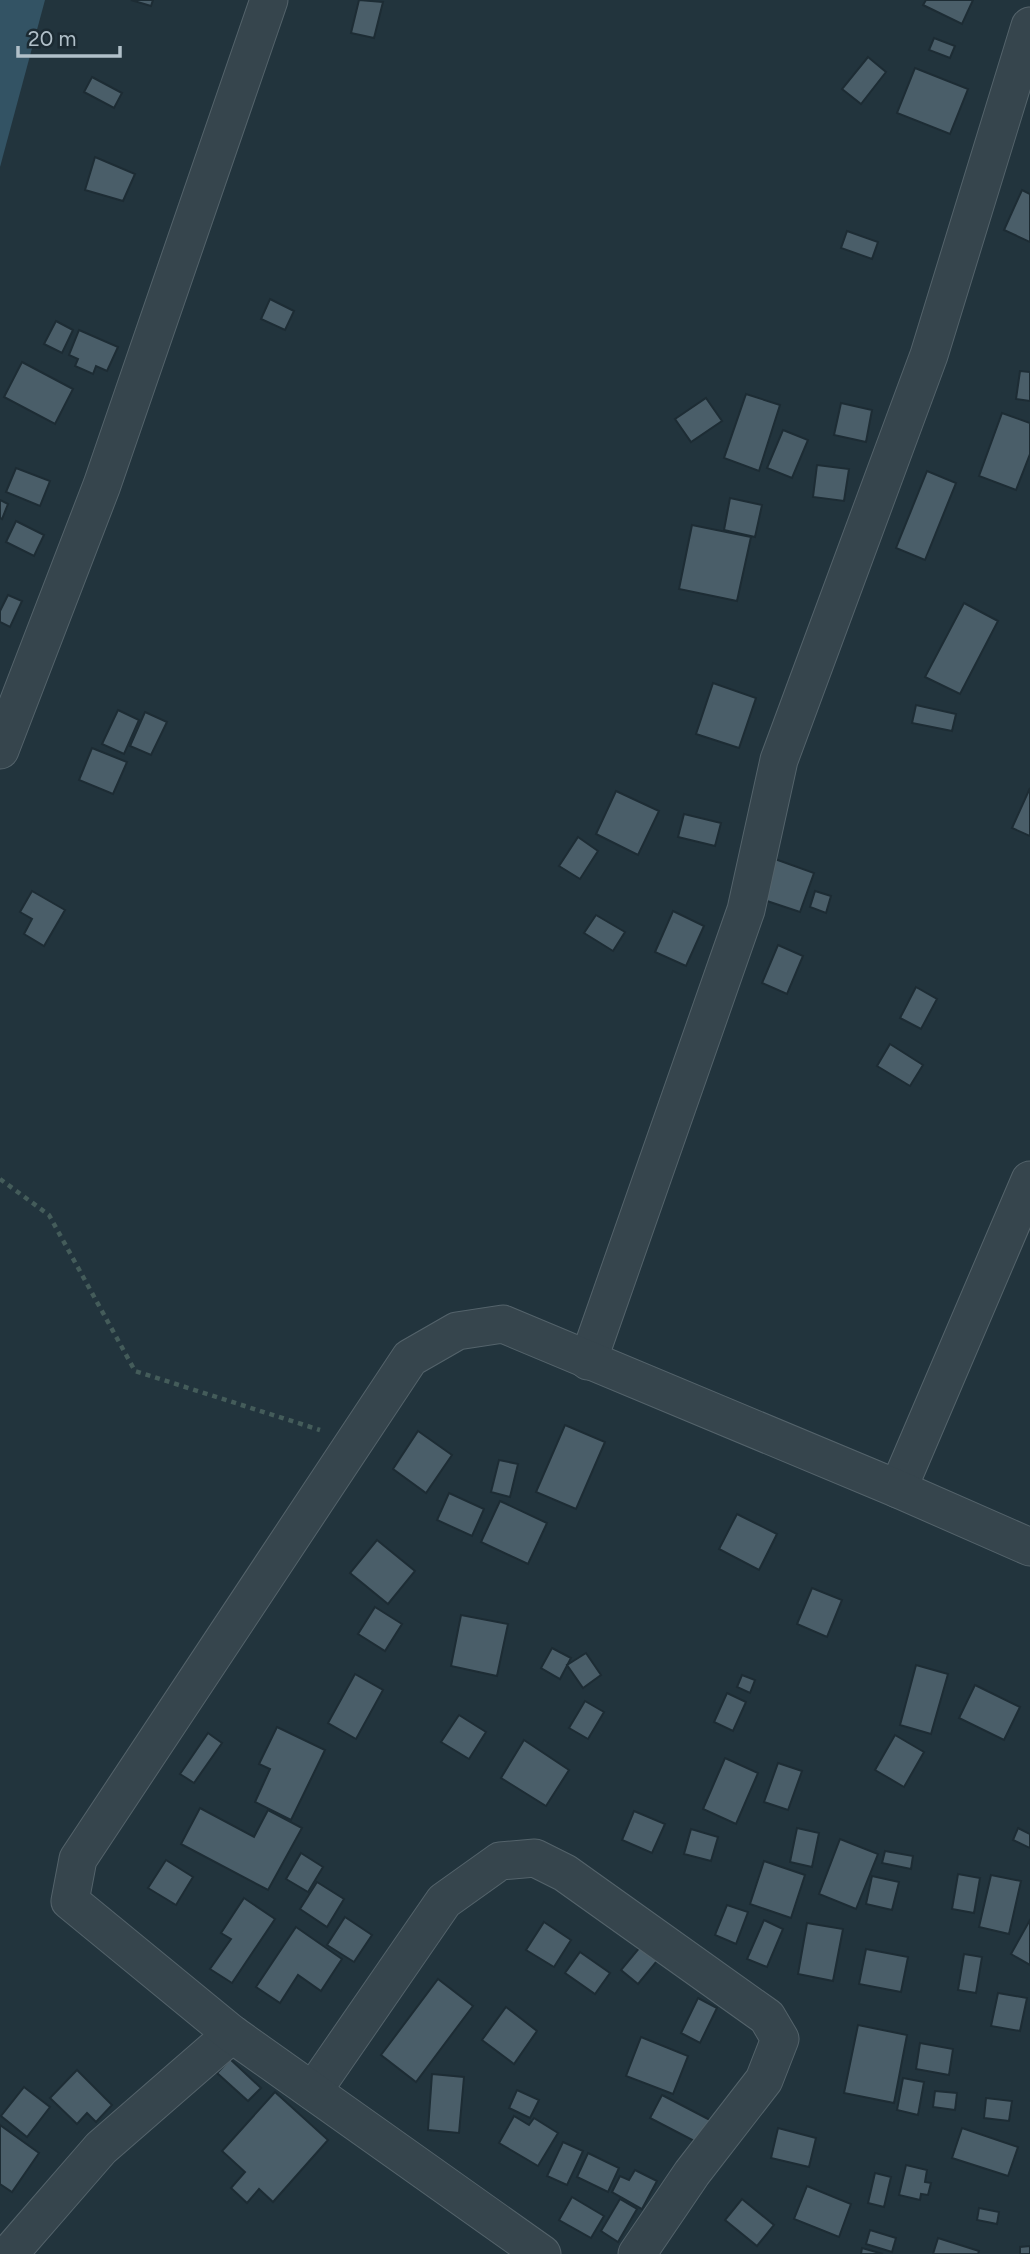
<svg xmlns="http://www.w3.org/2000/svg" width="1030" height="2254" font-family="Figtree,sans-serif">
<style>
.water{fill:#335364}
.building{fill:#4a5e69;stroke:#1d2c34;stroke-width:2}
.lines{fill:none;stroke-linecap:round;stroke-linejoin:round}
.minor-casing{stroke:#54636b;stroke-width:39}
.path{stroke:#445c5a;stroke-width:4.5;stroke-dasharray:5 5;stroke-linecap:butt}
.minor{stroke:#36454d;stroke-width:37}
</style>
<rect width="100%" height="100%" fill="#22343d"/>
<path class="water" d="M0,0H45L0,167Z"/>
<g class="building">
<path d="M131,0H153L151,6Z"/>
<path d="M359,0L383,2L374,38L351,33Z"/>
<path d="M926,0H973L962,24L923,5Z"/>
<path d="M934,38L955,46L950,58L929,50Z"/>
<path d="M868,57L886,72L861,104L842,89Z"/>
<path d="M915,68L968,89L950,134L897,113Z"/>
<path d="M92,77L122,93L114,108L84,92Z"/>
<path d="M95,157L135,174L123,201L85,190Z"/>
<path d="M1022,190L1030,194V242L1004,230Z"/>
<path d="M847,231L878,242L872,259L841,248Z"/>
<path d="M270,299L294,311L285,330L261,319Z"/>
<path d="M56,321L73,330L62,353L44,344Z"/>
<path d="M79,330L118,347L107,371L96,366L93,374L75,366L78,359L69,355Z"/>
<path d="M22,362L73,389L55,424L4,397Z"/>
<path d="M1020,371L1030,372V401L1016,399Z"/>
<path d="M746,394L780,405L759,471L724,458Z"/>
<path d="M706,398L722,421L691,442L675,419Z"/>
<path d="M841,403L872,410L866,442L834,435Z"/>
<path d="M1002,413L1030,423V454L1016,490L979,476Z"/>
<path d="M783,430L808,440L792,478L767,468Z"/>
<path d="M817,465L849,469L844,501L813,497Z"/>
<path d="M16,468L50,481L40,506L6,492Z"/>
<path d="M927,471L956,483L925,560L896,548Z"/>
<path d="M730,498L762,505L755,537L724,530Z"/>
<path d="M0,500L8,504L2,519L0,518Z"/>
<path d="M16,521L44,535L34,556L6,542Z"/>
<path d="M692,525L751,537L737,601L679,589Z"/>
<path d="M8,595L22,601L10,627L0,622V611Z"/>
<path d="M964,603L998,621L960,694L925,677Z"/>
<path d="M713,683L756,698L739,748L696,734Z"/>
<path d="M916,705L956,714L952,731L912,723Z"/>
<path d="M118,710L139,720L124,754L102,744Z"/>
<path d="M145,712L167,722L151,755L130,746Z"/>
<path d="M92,748L127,762L113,794L79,780Z"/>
<path d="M1030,788V836L1012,828Z"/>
<path d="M616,791L659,811L638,855L596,834Z"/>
<path d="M684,814L721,823L715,846L678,837Z"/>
<path d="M578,837L598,851L580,879L559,866Z"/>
<path d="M775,859L814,873L800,912L761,899Z"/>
<path d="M32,891L65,910L44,946L24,934L32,919L20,912Z"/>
<path d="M815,891L831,896L826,913L810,907Z"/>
<path d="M673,911L704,926L686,966L655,952Z"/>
<path d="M596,915L625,932L613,951L584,933Z"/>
<path d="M778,945L803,956L787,994L762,983Z"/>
<path d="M916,987L937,999L921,1029L900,1018Z"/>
<path d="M890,1044L923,1065L910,1086L877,1066Z"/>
<path d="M565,1425L605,1442L576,1509L536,1492Z"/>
<path d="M418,1431L452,1455L426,1493L393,1469Z"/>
<path d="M499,1460L518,1464L510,1497L491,1492Z"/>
<path d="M449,1493L484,1509L472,1536L437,1520Z"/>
<path d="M500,1501L547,1523L528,1564L481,1542Z"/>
<path d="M737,1514L777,1534L759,1570L719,1549Z"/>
<path d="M377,1540L415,1571L388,1604L350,1573Z"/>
<path d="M812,1588L842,1600L827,1637L797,1624Z"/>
<path d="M375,1607L402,1624L385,1651L358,1634Z"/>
<path d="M461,1615L508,1624L497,1676L451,1666Z"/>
<path d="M552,1648L571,1658L560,1679L541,1668Z"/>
<path d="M586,1653L601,1675L583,1688L567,1665Z"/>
<path d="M916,1665L948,1674L931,1734L900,1725Z"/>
<path d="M355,1674L383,1690L356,1739L328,1723Z"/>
<path d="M742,1675L755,1680L750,1693L737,1687Z"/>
<path d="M975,1685L1020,1707L1004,1740L959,1718Z"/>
<path d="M727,1693L746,1702L733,1731L714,1722Z"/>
<path d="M585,1701L604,1712L588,1739L569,1728Z"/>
<path d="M459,1715L486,1732L469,1759L441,1742Z"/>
<path d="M277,1727L325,1750L291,1820L255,1802L270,1769L259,1764Z"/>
<path d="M208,1733L222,1743L194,1783L180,1774Z"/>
<path d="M895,1735L924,1752L904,1787L875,1770Z"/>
<path d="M524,1740L569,1770L546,1806L501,1778Z"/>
<path d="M725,1758L758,1773L736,1824L703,1809Z"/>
<path d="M778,1763L802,1771L788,1810L764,1802Z"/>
<path d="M200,1808L254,1837L268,1810L302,1828L268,1890L181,1844Z"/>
<path d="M634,1811L665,1824L652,1853L622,1840Z"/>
<path d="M797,1828L819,1833L812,1867L790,1862Z"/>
<path d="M1018,1828L1030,1834V1848L1013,1840Z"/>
<path d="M691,1829L718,1837L711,1861L684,1854Z"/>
<path d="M840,1839L878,1854L856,1909L819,1894Z"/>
<path d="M885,1851L913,1856L911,1869L882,1863Z"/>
<path d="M301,1853L323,1867L308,1892L286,1879Z"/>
<path d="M166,1860L193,1877L176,1905L148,1888Z"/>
<path d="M764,1861L805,1875L791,1918L750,1904Z"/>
<path d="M958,1874L980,1878L974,1913L952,1909Z"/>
<path d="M991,1875L1021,1881L1009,1934L979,1927Z"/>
<path d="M872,1876L899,1882L892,1910L866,1904Z"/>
<path d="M317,1882L344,1899L327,1927L300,1909Z"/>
<path d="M244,1898L275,1919L232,1983L210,1969L231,1939L221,1933Z"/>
<path d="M727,1905L748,1912L736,1944L715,1935Z"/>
<path d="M345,1917L372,1935L354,1962L327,1945Z"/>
<path d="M764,1920L783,1929L767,1967L747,1959Z"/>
<path d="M1030,1920V1965L1011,1954Z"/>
<path d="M544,1922L571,1940L554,1967L526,1950Z"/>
<path d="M807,1923L843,1929L833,1981L798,1974Z"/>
<path d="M296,1927L342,1959L321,1991L298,1975L280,2003L256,1987Z"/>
<path d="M640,1947L657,1961L638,1984L621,1970Z"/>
<path d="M866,1949L908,1957L901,1992L859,1984Z"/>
<path d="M580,1952L610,1973L595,1994L565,1973Z"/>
<path d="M964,1954L982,1957L976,1993L958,1990Z"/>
<path d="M438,1979L473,2006L416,2082L381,2055Z"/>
<path d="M998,1993L1027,1998L1020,2031L991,2026Z"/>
<path d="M698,1998L717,2008L700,2043L681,2033Z"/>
<path d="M506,2007L537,2031L514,2064L482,2040Z"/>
<path d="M858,2025L907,2035L894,2103L844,2093Z"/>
<path d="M641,2037L688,2056L673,2094L626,2076Z"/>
<path d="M920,2043L953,2049L949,2075L916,2069Z"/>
<path d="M230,2059L261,2088L248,2101L217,2073Z"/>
<path d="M77,2070L112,2105L96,2122L87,2113L77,2124L50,2098Z"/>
<path d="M432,2074L464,2077L459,2133L428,2130Z"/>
<path d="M903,2078L924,2082L918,2115L897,2110Z"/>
<path d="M24,2087L50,2107L27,2137L1,2116Z"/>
<path d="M517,2090L539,2100L530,2118L509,2108Z"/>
<path d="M935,2091L957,2093L955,2110L933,2107Z"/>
<path d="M275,2092L328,2140L273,2202L259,2189L247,2203L231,2188L245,2172L222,2151Z"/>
<path d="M662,2095L712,2121L700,2144L650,2118Z"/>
<path d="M986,2098L1012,2101L1009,2121L984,2118Z"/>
<path d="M514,2116L529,2125L534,2118L558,2133L538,2166L499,2143Z"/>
<path d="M0,2125L39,2153L12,2192L0,2184Z"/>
<path d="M778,2128L816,2138L809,2167L771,2158Z"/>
<path d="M962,2128L1018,2147L1008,2176L952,2158Z"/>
<path d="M563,2142L583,2151L567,2185L547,2176Z"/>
<path d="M588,2153L619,2168L608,2192L577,2177Z"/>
<path d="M906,2165L927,2170L925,2182L931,2183L928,2195L921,2194L920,2200L899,2195Z"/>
<path d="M635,2170L657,2181L642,2209L612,2192L620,2176L629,2180Z"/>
<path d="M875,2173L891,2177L884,2207L868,2203Z"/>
<path d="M807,2186L851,2204L839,2237L794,2219Z"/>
<path d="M572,2197L604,2216L591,2238L559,2220Z"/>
<path d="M620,2199L637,2209L618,2242L601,2231Z"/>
<path d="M742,2199L774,2225L757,2246L725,2220Z"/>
<path d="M979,2208L999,2212L997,2224L977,2220Z"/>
<path d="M870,2230L896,2238L892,2252L866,2244Z"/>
<path d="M938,2238L979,2251L978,2254H933Z"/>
<path d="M1030,2246V2254H1020V2247Z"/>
<path d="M862,2248L883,2254H861Z"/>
</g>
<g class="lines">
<g class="minor-casing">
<g id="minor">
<path d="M0,750L102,485L269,0"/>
<path d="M588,1361L746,910L779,760L929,355L1030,26"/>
<path d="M898,1489L1030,1180"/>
<path d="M313,2091L444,1901L500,1861L535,1858L565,1873L767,2017L780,2039L764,2080L692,2173L637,2254"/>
<path d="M9,2254L101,2148L232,2034"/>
<path d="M542,2254L232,2034L70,1901L78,1859L410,1358L457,1331L503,1324L898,1489L1030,1547"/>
</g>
</g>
<path class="path" d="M0,1179L49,1215L135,1371L320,1430"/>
<use href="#minor" class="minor"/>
</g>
<path d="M18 46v10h102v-10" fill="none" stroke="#b1c0c9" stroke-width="3.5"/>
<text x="28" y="46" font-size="21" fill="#b1c0c9" stroke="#1b2a32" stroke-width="5" paint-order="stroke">20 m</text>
</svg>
